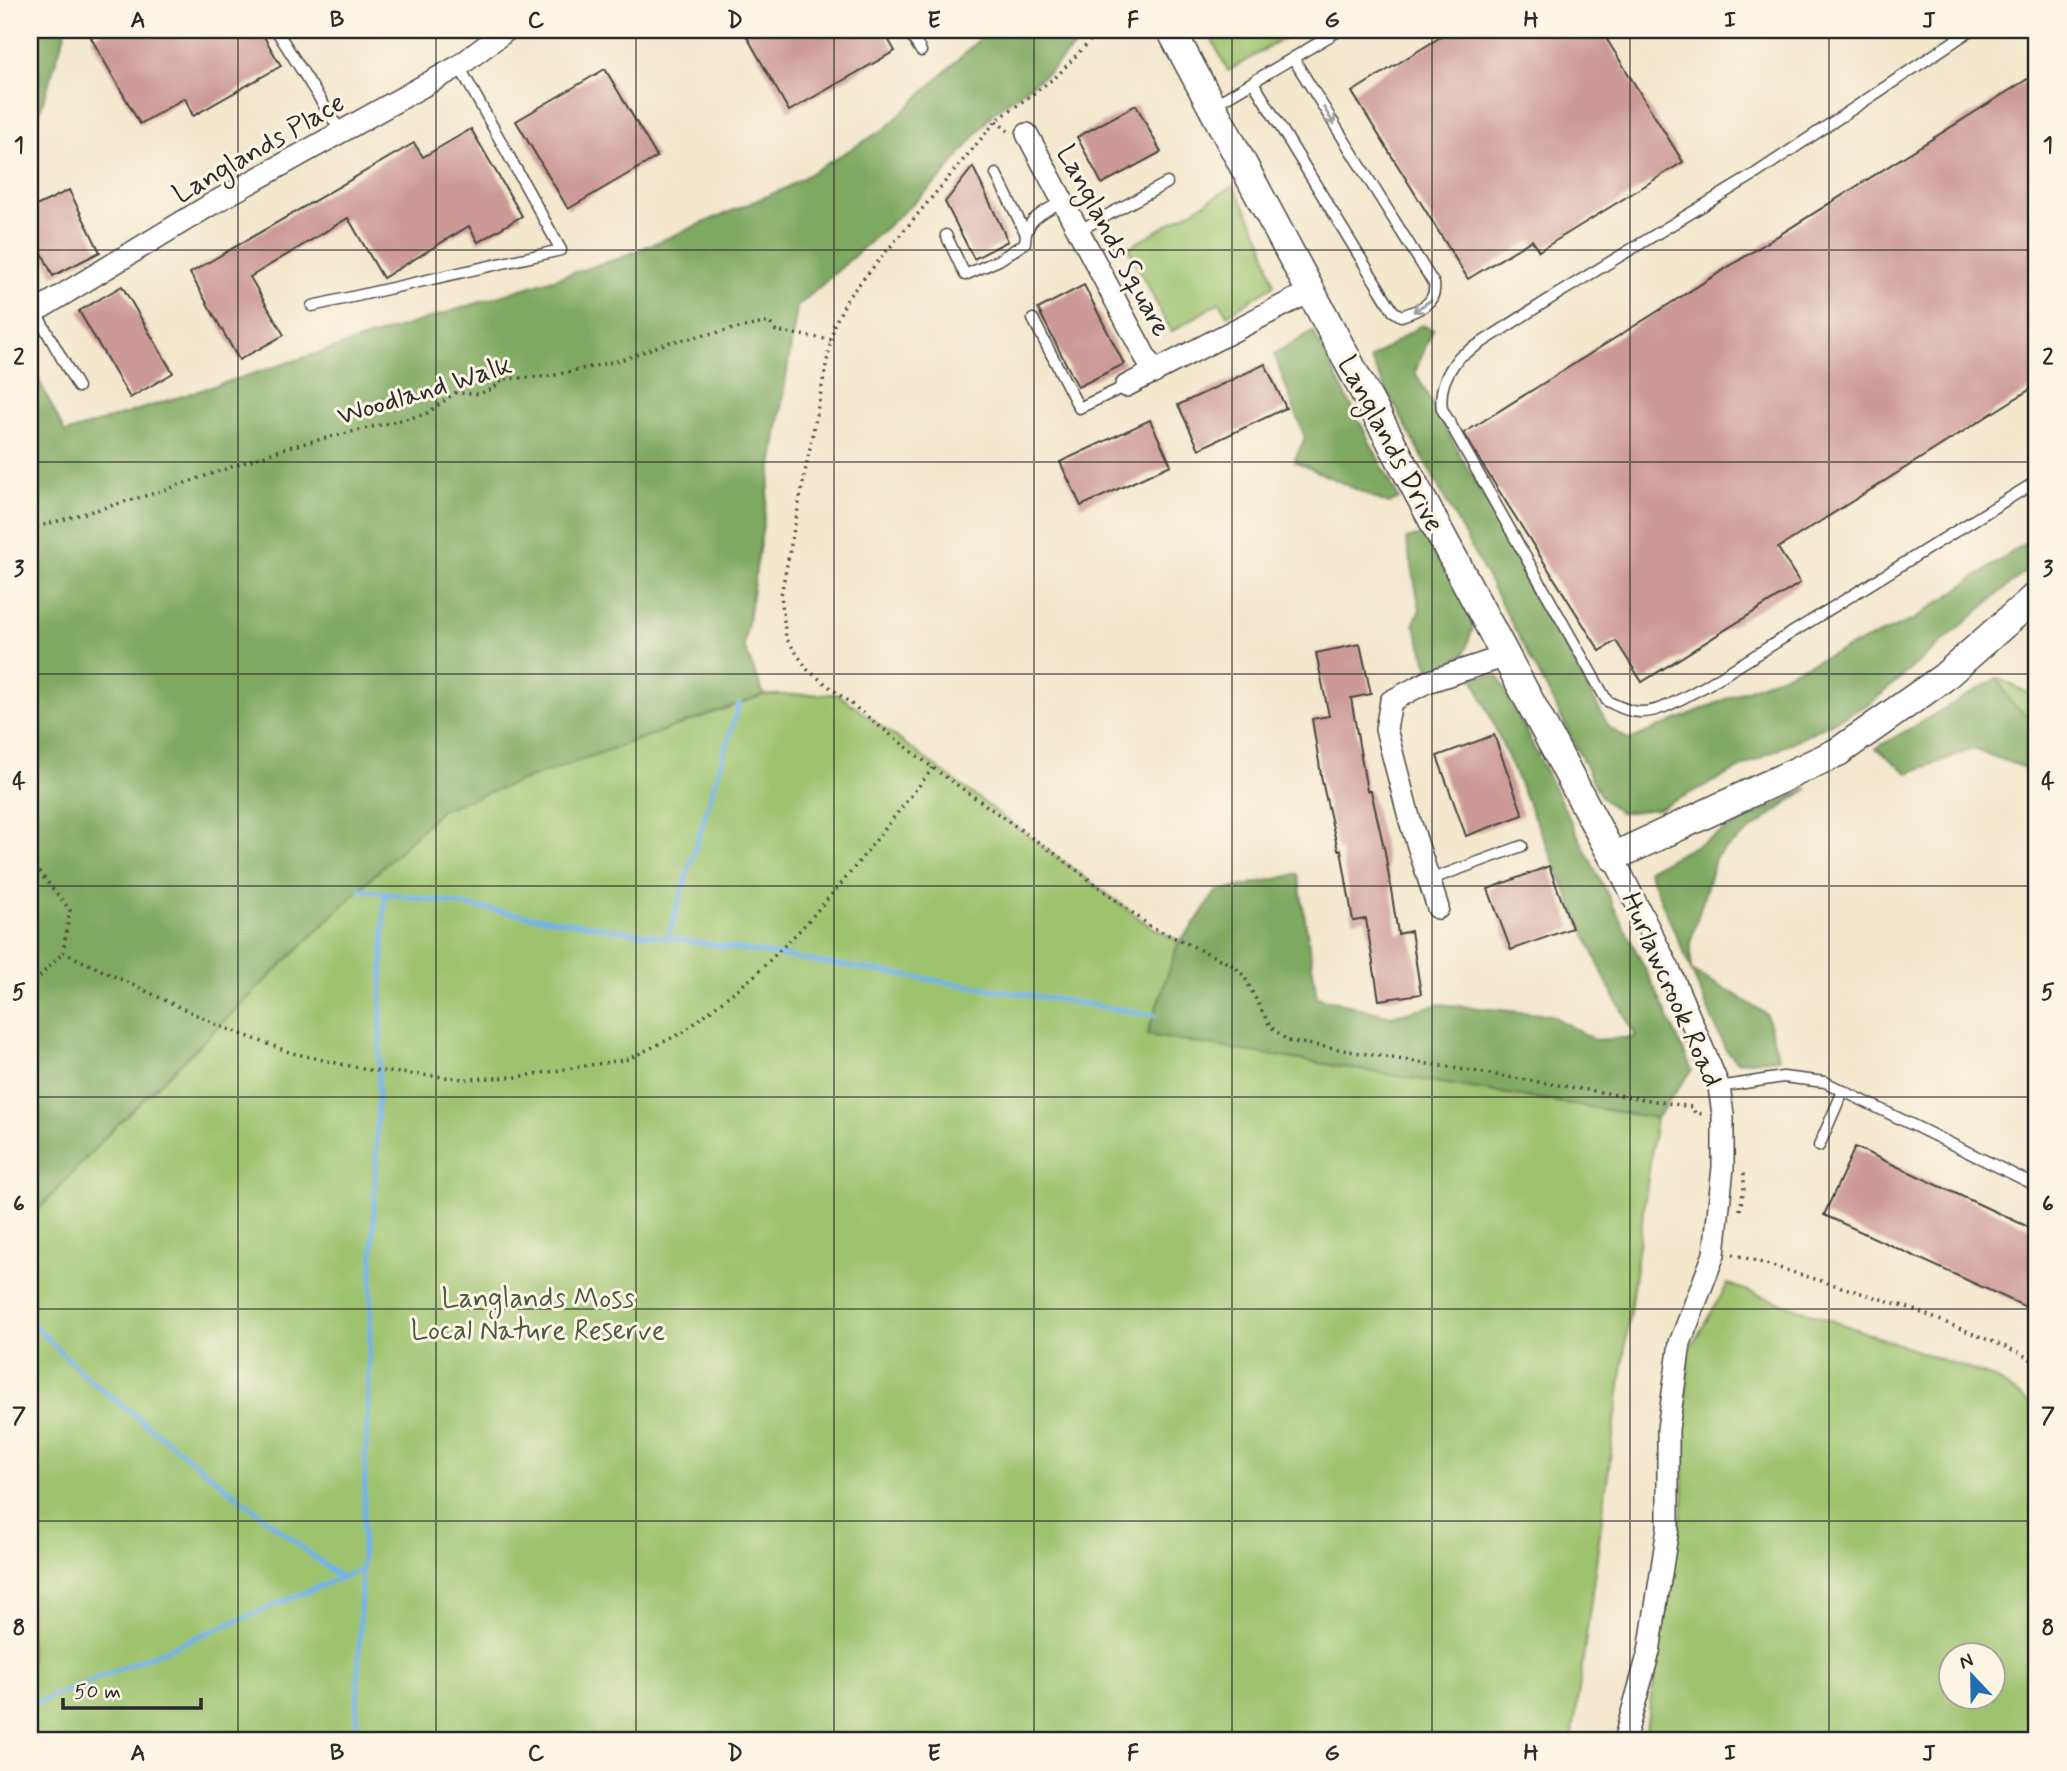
<svg xmlns="http://www.w3.org/2000/svg" width="2067" height="1771" font-family="Mynerve,sans-serif">
<style>
.green{fill:#9dc36e;stroke:#64774c;stroke-width:2;fill-rule:evenodd}
.forest{fill:#7ea961;stroke:#546a46;stroke-width:2}
.lines{fill:none;stroke-linecap:round;stroke-linejoin:round}
.stream{stroke:#73b4e8;stroke-width:5}
.building{fill:#cc9a96}
.lane-casing{stroke:#494743;stroke-width:13}
.street-casing{stroke:#494743;stroke-width:24}
.secondary-casing{stroke:#494743;stroke-width:31}
.path{stroke:#494743;stroke-width:3.5;stroke-dasharray:2 5;stroke-linecap:butt}
.lane{stroke:#fff;stroke-width:10}
.street{stroke:#fff;stroke-width:21}
.secondary{stroke:#fff;stroke-width:28}
.oneway{stroke:#a0a0a0}
.grid{fill:none;stroke:#2b2b2b;stroke-width:2;stroke-opacity:0.55}
.labels{text-anchor:middle;stroke-width:6;stroke-linejoin:round;paint-order:stroke}
.street-label{font-size:28px;fill:#2b2b2b;stroke:#fcf5e5}
.park-label{font-size:28px;fill:#4d593f;stroke:#fcf5e5}
.neatline{fill:none;stroke:#2b2b2b;stroke-width:2.5}
.grid-label{font-size:23px;text-anchor:middle;font-weight:bold;fill:#2b2b2b}
</style>
<rect width="100%" height="100%" fill="#fcf5e5"/>
<filter id="ink" filterUnits="userSpaceOnUse"><feTurbulence type="fractalNoise" baseFrequency=".0143" numOctaves="2"/><feDisplacementMap in="SourceGraphic" scale="14" xChannelSelector="R" yChannelSelector="G"/><feConvolveMatrix kernelMatrix="1 2 1 2 8 2 1 2 1" color-interpolation-filters="sRGB"/></filter>
<filter id="wash" filterUnits="userSpaceOnUse"><feTurbulence type="fractalNoise" baseFrequency=".00686" numOctaves="4" result="noise"/><feDisplacementMap in="SourceGraphic" scale="28" xChannelSelector="R" yChannelSelector="G"/><feGaussianBlur stdDeviation="1.57" result="paint"/><feColorMatrix in="noise" values="0 0 0 0 0 0 0 0 0 0 0 0 0 0 0 0 0 1.4 0 .05"/><feComposite in="paint" operator="in"/></filter>
<g filter="url(#wash)">
<rect width="100%" height="100%" fill="#f3e7cc"/>
<g class="green">
<path d="M1207,30H1298L1228,71Z"/>
<path d="M1234,186L1262,240L1274,285L1227,315L1220,302L1171,332L1128,248Z"/>
<path d="M1997,678L2037,697V729L2035,721L2011,703Z"/>
<path d="M838,694L1150,926L1179,941L1147,1035L1656,1118L1572,1741H30V1219L109,1133L442,809L764,695Z"/>
<path d="M1728,1284L1994,1378L2037,1408V1741H1644L1683,1503L1688,1352ZM1952,1656H1994V1698H1952Z"/>
</g>
<g class="forest">
<path d="M30,30H66L30,142Z"/>
<path d="M989,30H1091L1050,71L993,113L942,177L797,307L744,646L764,695L442,809L109,1133L30,1219V362L65,433L620,258L784,189L886,128Z"/>
<path d="M1421,325L1433,329L1415,372L1609,727L1629,740L1913,620L2037,535V561L1871,703L1658,809L1620,813L1601,797L1548,691L1370,359Z"/>
<path d="M1313,331L1399,499L1388,504L1294,461L1305,438L1274,354Z"/>
<path d="M1423,535L1469,606L1473,627L1464,655L1430,673L1414,623L1420,609L1406,539Z"/>
<path d="M1472,675L1498,676L1657,993L1692,1070L1656,1118L1147,1035L1179,941L1190,930L1216,892L1298,874L1317,997L1391,1016L1439,1004L1551,1015L1595,1040L1636,1037L1604,977Z"/>
<path d="M1997,678L2011,703L2035,721L2037,729V758L2033,771L1973,749L1908,773L1876,748Z"/>
<path d="M1808,788L1716,856L1691,940V971L1733,993L1766,1014L1779,1058L1738,1062L1725,1049L1648,870Z"/>
</g>
<g class="lines">
<g class="stream">
<path d="M360,889L1154,1015"/>
<path d="M668,938L739,704"/>
<path d="M30,1321L85,1376L341,1578"/>
<path d="M30,1706L362,1569"/>
<path d="M356,1741L385,893"/>
</g>
</g>
<g id="blocks">
<g class="building">
<path d="M106,30H260L281,66L193,116L185,98L140,124L91,38Z"/>
<path d="M743,30H883L895,51L789,111Z"/>
<path d="M1452,30H1601L1683,162L1539,251L1532,240L1468,279L1352,92Z"/>
<path d="M605,69L657,157L568,209L516,121Z"/>
<path d="M2037,73V385L1778,548L1800,583L1642,682L1616,641L1600,651L1482,464L1464,433Z"/>
<path d="M1136,105L1161,152L1102,184L1077,137Z"/>
<path d="M471,129L522,216L478,242L469,226L383,278L348,218L250,277L284,335L239,360L190,273L414,143L423,157Z"/>
<path d="M973,167L1008,241L974,259L945,202Z"/>
<path d="M69,190L100,252L53,276L30,228V209Z"/>
<path d="M1084,285L1124,364L1078,387L1038,309Z"/>
<path d="M122,286L173,373L130,398L79,311Z"/>
<path d="M1265,364L1286,408L1199,449L1178,405Z"/>
<path d="M1150,420L1171,465L1081,506L1060,462Z"/>
<path d="M1360,644L1371,694L1351,698L1367,791H1371L1385,852L1398,934L1411,931L1421,994L1379,1000L1366,919L1353,921L1341,850H1338L1322,781L1312,719L1329,716L1316,653Z"/>
<path d="M1494,735L1523,815L1466,836L1437,756Z"/>
<path d="M1549,866L1572,928L1511,950L1488,889Z"/>
<path d="M1855,1147L2037,1231V1312L1824,1215Z"/>
</g>
</g>
</g>
<g filter="url(#ink)">
<use href="#blocks" fill-opacity="0" stroke="#494743" stroke-width="2"/>
<g class="lines">
<g class="lane-casing">
<g id="lane">
<path d="M276,30L341,132"/>
<path d="M908,30L921,51"/>
<path d="M1971,30L1755,174L1556,295L1459,357C1446,374 1439,389 1442,409L1607,701C1618,706 1628,712 1640,712C1661,713 1685,696 1704,687L2037,481"/>
<path d="M1253,82L1393,311L1401,316C1417,311 1437,304 1434,284L1293,58"/>
<path d="M1212,106L1340,30"/>
<path d="M996,174L1025,232"/>
<path d="M1078,231L1167,183"/>
<path d="M946,235L965,275L999,260L1025,243C1025,218 1043,213 1062,201"/>
<path d="M30,302L78,387"/>
<path d="M312,306L561,250L459,66"/>
<path d="M1033,319L1079,408L1126,386"/>
<path d="M1429,880L1522,846"/>
<path d="M1719,1087L1783,1077L1825,1082L2037,1186"/>
<path d="M1819,1146L1843,1091"/>
</g>
</g>
<g class="street-casing">
<g id="street">
<path d="M1027,134L1154,373"/>
<path d="M36,311L210,205L459,66L507,30"/>
<path d="M1126,386L1311,291"/>
<path d="M1613,857L1670,971L1719,1087L1723,1114V1167L1714,1254L1680,1343L1668,1429V1528L1649,1652L1624,1741"/>
<path d="M1438,908L1410,821L1386,729L1391,701L1427,682L1506,656"/>
</g>
</g>
<g class="secondary-casing">
<path id="secondary" d="M1171,30L1613,857L1838,752L1943,678L2037,595"/>
</g>
<g class="path">
<path d="M1100,30L1057,76L996,121L849,296L834,325L781,595L786,638L808,670L933,768L1065,861L1150,926L1234,966L1244,976L1270,1026L1288,1041L1692,1107L1695,1113L1704,1114"/>
<path d="M996,121L1008,131"/>
<path d="M30,529L162,491L289,447L426,414L455,393L479,394L492,389L503,379L551,376L621,360L670,342L769,322L776,331L831,340"/>
<path d="M30,861L70,910L63,952"/>
<path d="M63,952L220,1026L292,1053L368,1070L465,1079L517,1077L628,1059L682,1033L754,976L801,929L846,878L933,768"/>
<path d="M30,987L63,952"/>
<path d="M1740,1210L1744,1187V1172"/>
<path d="M1733,1254L1907,1307L2018,1352L2037,1363"/>
</g>
<use href="#lane" class="lane"/>
<use href="#street" class="street"/>
<use href="#secondary" class="secondary"/>
</g>
<defs><path id="oneway-shaft" d="M-6 0H5M1.5-3L5.5 0L1.5 3" fill="none" stroke-width="1.6" stroke-linecap="round" stroke-linejoin="round" transform="scale(1.75)"/></defs>
<g class="oneway">
<use href="#oneway-shaft" transform="translate(1329 116) rotate(58)"/>
<use href="#oneway-shaft" transform="translate(1422 306) rotate(147)"/>
</g>
</g>
<path class="grid" d="M238,30V1741M436,30V1741M636,30V1741M834,30V1741M1034,30V1741M1232,30V1741M1432,30V1741M1630,30V1741M1829,30V1741M30,250H2037M30,462H2037M30,674H2037M30,886H2037M30,1097H2037M30,1309H2037M30,1521H2037"/>
<g class="labels">
<g class="street-label">
<text transform="translate(258 147) rotate(-30)" y="10">Langlands Place</text>
<text transform="translate(1115 240) rotate(62)" y="10">Langlands Square</text>
<text transform="translate(424 389) rotate(-17)" y="10">Woodland Walk</text>
<text transform="translate(1392 443) rotate(62)" y="10">Langlands Drive</text>
<text transform="translate(1673 989) rotate(66)" y="10">Hurlawcrook Road</text>
</g>
<g class="park-label">
<text x="538" y="1307">Langlands Moss<tspan x="538" dy="32">Local Nature Reserve</tspan></text>
</g>
</g>
<rect width="2067" height="1771" fill="none" stroke="#fcf5e5" stroke-width="77"/>
<g transform="translate(1972 1676) rotate(338)"><circle r="33" fill="#fcf5e5" stroke="#a8a49b" stroke-width="2"/>
<path d="M0-5L12 26L0 18L-12 26Z" fill="#1f6fb2"/>
<text y="-10" font-size="19" font-weight="bold" text-anchor="middle" fill="#2b2b2b">N</text>
</g>
<path d="M63 1698v10h138v-10" fill="none" stroke="#2b2b2b" stroke-width="3.5"/>
<text x="74" y="1698" font-size="21" fill="#2b2b2b" stroke="#fcf5e5" stroke-width="5" paint-order="stroke">50 m</text>
<rect x="38" y="38" width="1990" height="1694" class="neatline"/>
<g class="grid-label">
<text x="138" y="27">A</text>
<text x="337" y="27">B</text>
<text x="536" y="27">C</text>
<text x="735" y="27">D</text>
<text x="934" y="27">E</text>
<text x="1133" y="27">F</text>
<text x="1332" y="27">G</text>
<text x="1531" y="27">H</text>
<text x="1730" y="27">I</text>
<text x="1929" y="27">J</text>
<text x="19" y="152">1</text>
<text x="2048" y="152">1</text>
<text x="19" y="364">2</text>
<text x="2048" y="364">2</text>
<text x="19" y="576">3</text>
<text x="2048" y="576">3</text>
<text x="19" y="788">4</text>
<text x="2048" y="788">4</text>
<text x="19" y="999">5</text>
<text x="2048" y="999">5</text>
<text x="19" y="1211">6</text>
<text x="2048" y="1211">6</text>
<text x="19" y="1423">7</text>
<text x="2048" y="1423">7</text>
<text x="19" y="1635">8</text>
<text x="2048" y="1635">8</text>
<text x="138" y="1760">A</text>
<text x="337" y="1760">B</text>
<text x="536" y="1760">C</text>
<text x="735" y="1760">D</text>
<text x="934" y="1760">E</text>
<text x="1133" y="1760">F</text>
<text x="1332" y="1760">G</text>
<text x="1531" y="1760">H</text>
<text x="1730" y="1760">I</text>
<text x="1929" y="1760">J</text>
</g>
</svg>
